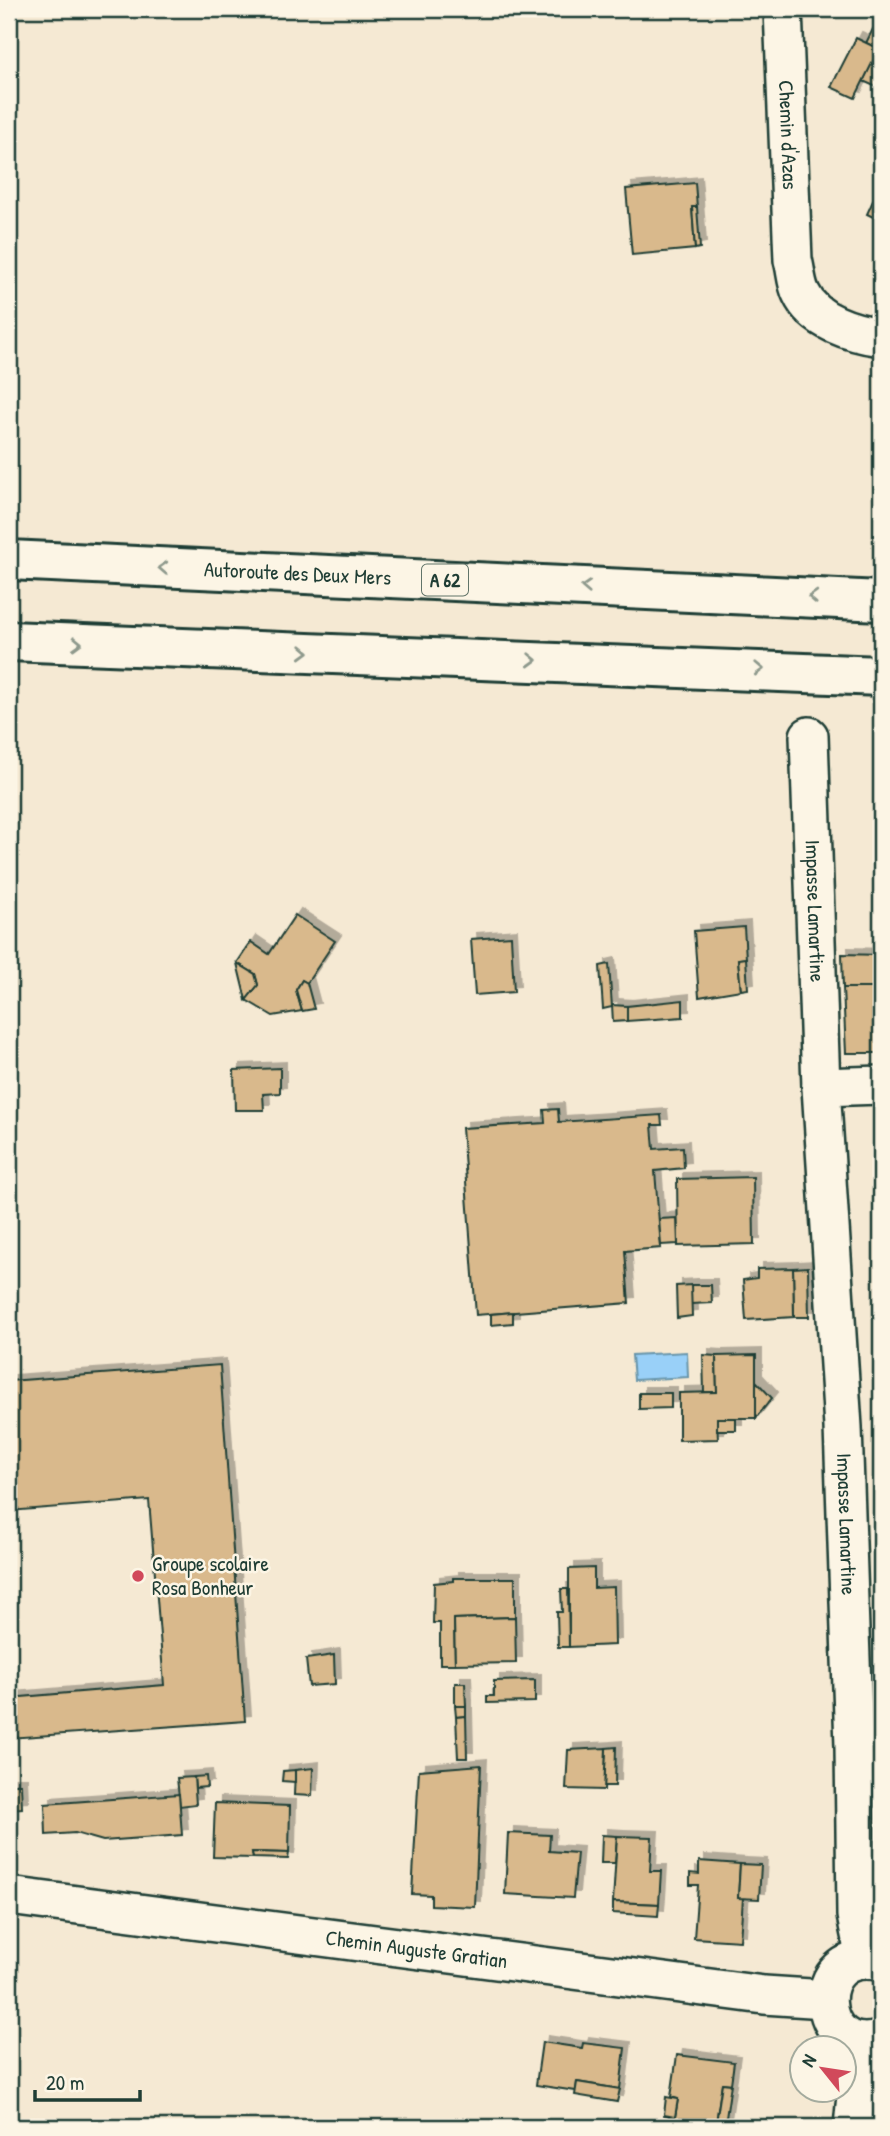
<svg xmlns="http://www.w3.org/2000/svg" width="890" height="2136" font-family="'Patrick Hand',sans-serif">
<style>
.water{fill:#99d0f8;stroke:#6895aa;stroke-width:2}
.building{fill:#d9b98c;stroke:#1f3d34;stroke-width:2;filter:url(#shadow)}
.lines{fill:none;stroke-linecap:round;stroke-linejoin:round}
.minor-casing{stroke:#1f3d34;stroke-width:42}
.motorway-casing{stroke:#1f3d34;stroke-width:44}
.minor{stroke:#fcf5e5;stroke-width:37}
.motorway{stroke:#fcf5e5;stroke-width:38}
.oneway{stroke:#8e998c}
.poi-dot{fill:#d1495b;stroke:#fcf5e5;stroke-width:2.5}
.labels{text-anchor:middle;stroke-width:5;stroke-linejoin:round;paint-order:stroke}
.shield{fill:#fcf5e5;stroke:#617469;stroke-width:2}
.shield-label{font-size:19px;font-weight:bold;fill:#1f3d34}
.street-label{font-size:21px;fill:#1f3d34;stroke:#fcf5e5}
.poi-label{font-size:21px;fill:#1f3d34;stroke:#fcf5e5;text-anchor:start}
</style>
<defs>
<filter id="shadow"><feDropShadow dx="6" dy="-6" stdDeviation="0" flood-color="#0004"/></filter>
</defs>
<rect width="100%" height="100%" fill="#f5e9d3"/>
<filter id="ink" filterUnits="userSpaceOnUse"><feTurbulence type="fractalNoise" baseFrequency=".0143" numOctaves="2"/><feDisplacementMap in="SourceGraphic" scale="14" xChannelSelector="R" yChannelSelector="G"/><feConvolveMatrix kernelMatrix="1 2 1 2 8 2 1 2 1" color-interpolation-filters="sRGB"/></filter>
<g filter="url(#ink)">
<path class="water" d="M687,1352L688,1377L634,1380L632,1355Z"/>
<g class="building">
<path d="M873,29L881,32V89L863,81L879,49L866,43Z"/>
<path d="M856,38L879,49L855,98L831,87Z"/>
<path d="M695,183L697,207H692L695,249L632,255L626,189Z"/>
<path d="M881,183V221L867,214Z"/>
<path d="M692,207H697L700,248L695,249Z"/>
<path d="M295,915L335,941L307,983L302,980L296,990L302,1011L273,1016L246,1000L258,985L255,974L237,963L251,942L269,954Z"/>
<path d="M744,927L746,958L738,959L741,990L699,997L694,931Z"/>
<path d="M511,936L514,992L475,995L471,939Z"/>
<path d="M842,954L881,955V988H843Z"/>
<path d="M746,958L748,989L741,990L738,959Z"/>
<path d="M237,963L255,974L258,985L246,1000Z"/>
<path d="M609,964L612,1007L603,1009L600,966Z"/>
<path d="M302,980L307,983L314,1009L302,1011L296,990Z"/>
<path d="M843,988H881V1053H846Z"/>
<path d="M683,1000V1017L627,1021V1006Z"/>
<path d="M612,1005L627,1006V1021L613,1022Z"/>
<path d="M280,1068V1093L263,1094L264,1110H235L234,1070Z"/>
<path d="M558,1109L559,1122L661,1115L662,1125H652L654,1149L683,1147L684,1168L655,1171L661,1248L625,1251L629,1303L476,1315L462,1128L545,1123L544,1110Z"/>
<path d="M753,1177L754,1244L678,1246L677,1179Z"/>
<path d="M677,1218L678,1244L661,1245L659,1219Z"/>
<path d="M808,1267L809,1317H794L793,1268Z"/>
<path d="M793,1268L794,1317L746,1320L743,1280L757,1278V1269Z"/>
<path d="M691,1285H711L712,1303L691,1304Z"/>
<path d="M691,1285L692,1316L677,1318L676,1286Z"/>
<path d="M513,1312V1323L491,1325V1314Z"/>
<path d="M703,1355L716,1356L717,1392H704Z"/>
<path d="M756,1355V1418H717L718,1439L679,1440V1393L717,1392L716,1356Z"/>
<path d="M220,1365L245,1721L9,1738V1698L164,1685L149,1500L9,1511V1381Z"/>
<path d="M756,1381L772,1398L756,1418Z"/>
<path d="M639,1393H671V1408L639,1409Z"/>
<rect x="717" y="1418" width="19" height="12"/>
<path d="M594,1568V1588L614,1587L615,1645L569,1647V1569Z"/>
<path d="M453,1578H515V1617L454,1619L455,1664H440V1623H433L434,1583L453,1581Z"/>
<path d="M561,1589H568L569,1647H558L557,1612H562Z"/>
<path d="M515,1617L516,1663L455,1664L454,1619Z"/>
<path d="M334,1655L335,1684L309,1686L306,1659Z"/>
<path d="M535,1680V1702L487,1703V1696H494V1681Z"/>
<path d="M455,1683H465L466,1706H455Z"/>
<path d="M455,1706H466V1716L456,1717Z"/>
<path d="M466,1716L467,1758H458L456,1717Z"/>
<path d="M616,1747L615,1786H604L606,1748Z"/>
<path d="M606,1748L604,1790L566,1789L568,1750Z"/>
<path d="M481,1765L475,1907L431,1905V1895L412,1894L419,1770Z"/>
<path d="M313,1768L312,1796L294,1795L295,1770Z"/>
<path d="M295,1770V1782L282,1781L283,1771Z"/>
<path d="M206,1776L207,1787L195,1788L194,1777Z"/>
<path d="M194,1777L196,1804L180,1806L177,1778Z"/>
<path d="M9,1784H21L22,1808L9,1809Z"/>
<path d="M179,1794L182,1835L103,1841L75,1833L46,1835L45,1804Z"/>
<path d="M215,1803L290,1806L289,1853L252,1852L253,1858L213,1857Z"/>
<path d="M508,1833L550,1835L549,1851L577,1853L573,1898L505,1894Z"/>
<path d="M602,1835L617,1836L615,1863H601Z"/>
<path d="M617,1836L652,1837L650,1871H661L659,1904L613,1902Z"/>
<path d="M252,1852L289,1853L288,1859L253,1858Z"/>
<path d="M699,1861L740,1864L738,1898H743L740,1941L694,1938L698,1885H690V1873L699,1874Z"/>
<path d="M740,1864L761,1865L759,1899L738,1898Z"/>
<path d="M613,1902L659,1904L658,1916L613,1913Z"/>
<path d="M542,2042L582,2048L583,2043L625,2048L620,2089L577,2082L576,2091L536,2085Z"/>
<path d="M677,2055L734,2062L731,2084L722,2083L716,2123L682,2119L681,2127H668L669,2116L675,2117L678,2099L671,2097Z"/>
<path d="M577,2082L620,2089L617,2102L575,2095Z"/>
<path d="M722,2083L731,2084L725,2125L716,2123Z"/>
<path d="M666,2097L678,2099L675,2117L664,2115Z"/>
</g>
<g class="lines">
<g class="minor-casing">
<g id="minor">
<path id="s1" d="M783,9L793,260C796,270 796,283 801,293C814,322 853,333 881,337"/>
<path id="s2" d="M809,736L821,1087L843,1427L854,1746L856,1915L865,1959"/>
<path d="M821,1087L881,1085"/>
<path id="s3" d="M9,1896L764,1995L826,1999"/>
<path d="M881,1962C805,1944 814,2062 881,2039"/>
<path d="M853,2127L861,2042"/>
</g>
</g>
<g class="motorway-casing">
<g id="motorway">
<path id="s4" d="M9,560L881,601"/>
<path d="M9,641L881,676"/>
</g>
</g>
<use href="#minor" class="minor"/>
<use href="#motorway" class="motorway"/>
</g>
<defs><path id="oneway-chevron" d="M-2-3.5L2.5 0L-2 3.5" fill="none" stroke-width="1.6" stroke-linecap="round" stroke-linejoin="round" transform="scale(1.75)"/></defs>
<g class="oneway">
<use href="#oneway-chevron" transform="translate(163 568) rotate(-177)"/>
<use href="#oneway-chevron" transform="translate(586 587) rotate(-177)"/>
<use href="#oneway-chevron" transform="translate(813 597) rotate(-177)"/>
<use href="#oneway-chevron" transform="translate(77 643) rotate(2)"/>
<use href="#oneway-chevron" transform="translate(304 652) rotate(2)"/>
<use href="#oneway-chevron" transform="translate(532 660) rotate(2)"/>
<use href="#oneway-chevron" transform="translate(759 669) rotate(2)"/>
</g>
</g>
<circle class="poi-dot" cx="138" cy="1576" r="7"/>
<g class="labels">
<rect class="shield" x="422" y="564.5" width="46" height="31" rx="5"/>
<g class="shield-label">
<text x="445" y="587">A 62</text>
</g>
<g class="street-label">
<text dy="7" stroke="none"><textPath href="#s1" startOffset="126">Chemin d'Azas</textPath></text>
<text dy="7" stroke="none"><textPath href="#s4" startOffset="289">Autoroute des Deux Mers</textPath></text>
<text dy="7" stroke="none"><textPath href="#s2" startOffset="175">Impasse Lamartine</textPath></text>
<text dy="7" stroke="none"><textPath href="#s2" startOffset="789">Impasse Lamartine</textPath></text>
<text dy="7" stroke="none"><textPath href="#s3" startOffset="411">Chemin Auguste Gratian</textPath></text>
</g>
<g class="poi-label">
<text x="152" y="1571">Groupe scolaire<tspan x="152" dy="24">Rosa Bonheur</tspan></text>
</g>
</g>
<rect width="890" height="2136" fill="none" stroke="#fcf5e5" stroke-width="35"/>
<rect x="18" y="18" width="855" height="2101" fill="none" stroke="#1f3d34" stroke-width="2.5" filter="url(#ink)"/>
<g transform="translate(823 2069) rotate(300)"><circle r="33" fill="#fcf5e5" stroke="#a4ab9e" stroke-width="2"/>
<path d="M0-5L12 26L0 18L-12 26Z" fill="#d1495b"/>
<text y="-10" font-size="19" font-weight="bold" text-anchor="middle" fill="#1f3d34">N</text>
</g>
<path d="M35 2090v10h105v-10" fill="none" stroke="#1f3d34" stroke-width="3.5"/>
<text x="46" y="2090" font-size="21" fill="#1f3d34" stroke="#fcf5e5" stroke-width="5" paint-order="stroke">20 m</text>
</svg>
